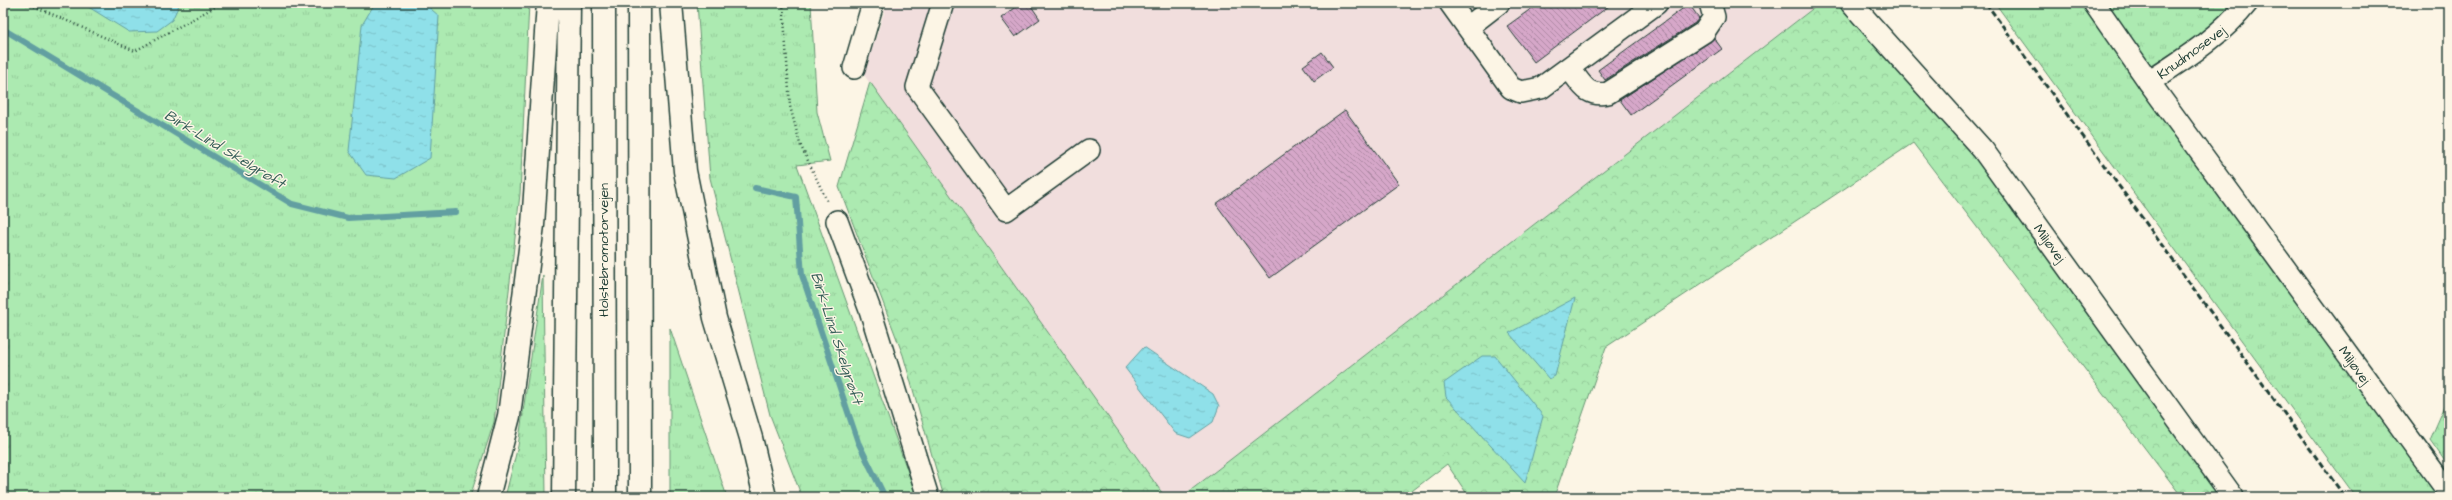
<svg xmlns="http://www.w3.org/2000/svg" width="2452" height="500" font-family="'Architects Daughter',sans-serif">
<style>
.built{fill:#f1dedd}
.grass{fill:url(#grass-tufts);stroke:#669472}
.forest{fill:url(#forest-crowns);stroke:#669472}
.water{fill:url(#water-ripples);stroke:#629fa1}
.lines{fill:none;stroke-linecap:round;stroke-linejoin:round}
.stream{stroke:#629fa1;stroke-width:6}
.building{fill:url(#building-back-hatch);stroke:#1f3d34}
.minor-casing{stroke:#1f3d34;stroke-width:24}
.highway-casing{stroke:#1f3d34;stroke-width:25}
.path{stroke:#1f3d34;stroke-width:2.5;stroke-dasharray:1 3;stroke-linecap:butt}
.minor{stroke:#fcf5e5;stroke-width:21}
.highway{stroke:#fcf5e5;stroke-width:22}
.rail{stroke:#1f3d34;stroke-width:3;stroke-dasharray:6 3;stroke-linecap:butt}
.labels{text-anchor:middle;stroke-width:3;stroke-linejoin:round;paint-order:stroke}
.street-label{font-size:14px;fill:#1f3d34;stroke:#fcf5e5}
.water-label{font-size:15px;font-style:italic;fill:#355e58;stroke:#fcf5e5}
</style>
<defs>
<pattern id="grass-tufts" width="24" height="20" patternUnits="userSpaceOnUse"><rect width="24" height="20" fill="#aceab1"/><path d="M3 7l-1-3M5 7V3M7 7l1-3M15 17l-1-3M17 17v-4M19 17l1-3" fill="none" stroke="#94ca99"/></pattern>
<pattern id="forest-crowns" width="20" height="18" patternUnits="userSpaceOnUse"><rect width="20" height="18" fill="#aceab1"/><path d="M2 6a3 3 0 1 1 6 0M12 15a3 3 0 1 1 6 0" fill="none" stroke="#94ca99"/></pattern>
<pattern id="water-ripples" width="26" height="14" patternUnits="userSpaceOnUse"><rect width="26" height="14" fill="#8fe0e9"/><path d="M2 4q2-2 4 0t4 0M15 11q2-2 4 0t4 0" fill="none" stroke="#7bc1c8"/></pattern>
<pattern id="building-back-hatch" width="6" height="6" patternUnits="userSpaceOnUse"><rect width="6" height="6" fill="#d6a7c9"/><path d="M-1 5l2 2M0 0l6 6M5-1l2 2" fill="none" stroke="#ad89a4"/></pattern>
</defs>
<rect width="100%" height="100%" fill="#fcf5e5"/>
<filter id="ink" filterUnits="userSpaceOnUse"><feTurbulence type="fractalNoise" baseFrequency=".025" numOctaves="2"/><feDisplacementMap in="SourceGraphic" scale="8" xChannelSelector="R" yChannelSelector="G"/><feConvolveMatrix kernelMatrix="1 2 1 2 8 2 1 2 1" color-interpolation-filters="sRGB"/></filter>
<g filter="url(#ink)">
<path class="built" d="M887,3H1820L1182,497H1165L864,75Z"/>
<g class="grass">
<path d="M3,3H529L520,194L494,422L470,497H3Z"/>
<path d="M697,3H811L817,112L830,161L797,165L917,497H802L770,415L710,178Z"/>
<path d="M1995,3H2080L2438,497H2356Z"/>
<path d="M2107,3H2235L2223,20L2150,67Z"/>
<path d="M543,275L546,497H505L518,446Z"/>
<path d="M670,328L727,497H670Z"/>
</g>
<g class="forest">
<path d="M1820,3H1838L1974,154L2222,497H2182L1913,143L1606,347L1554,497H1469L1447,464L1404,497H1182Z"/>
<path d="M870,82L1165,497H944L903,355L839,187Z"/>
<path d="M2448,399H2449V467L2430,440Z"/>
</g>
<g class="water">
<path d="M82,3H180L172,20L157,31L129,32Z"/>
<path d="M375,3H424L439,16L430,158L396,178L366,175L349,151L362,25Z"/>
<path d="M1575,298L1555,376L1549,379L1509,333Z"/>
<path d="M1144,347L1213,394L1219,406L1213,422L1190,438L1175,433L1125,368Z"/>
<path d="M1482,356H1495L1543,416L1525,483L1446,397L1444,383Z"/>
</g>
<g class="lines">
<g class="stream">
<path d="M3,29L292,204L348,218L456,212"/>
<path d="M755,188L796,197L802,275L858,442L885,497"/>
</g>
</g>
<g class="building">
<path d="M1022,3H1029L1040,19L1015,37L1001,18Z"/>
<path d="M1539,3H1613L1534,62L1507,26Z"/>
<path d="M1689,4L1699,18L1695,23L1605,80L1598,70Z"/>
<path d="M1714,38L1722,49L1631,115L1620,100Z"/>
<path d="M1322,52L1333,67L1314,81L1303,66Z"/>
<path d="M1345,110L1399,184L1270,278L1216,204Z"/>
</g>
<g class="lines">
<g class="minor-casing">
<g id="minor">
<path d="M943,3L917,87L1006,210L1089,150"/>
<path d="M1450,3L1511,88L1521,92L1541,88L1657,3"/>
<path d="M1851,3L1983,150L2233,497"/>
<path d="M2094,3L2149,82L2449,493"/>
<path d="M1468,27L1499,3"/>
<path d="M854,68L873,3"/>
<path d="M1570,69C1582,84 1586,97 1608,93L1704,32L1714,17L1710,3"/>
<path d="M2149,82C2184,59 2221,36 2247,3"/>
<path d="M837,221L870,310L928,497"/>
</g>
</g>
<g class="highway-casing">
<g id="highway">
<path d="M604,3L605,497"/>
<path d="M639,3L640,497"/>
<path d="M671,3L685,171L715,318L751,438L765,497"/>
<path d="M488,497L509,416L533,225L548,3"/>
<path d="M564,497L569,3"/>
</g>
</g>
<g class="path">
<path d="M27,3L135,51L222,3"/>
<path d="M783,3L790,106L800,144L828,203"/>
</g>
<use href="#minor" class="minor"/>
<use href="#highway" class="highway"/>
<path class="rail" d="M1986,3L2345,497"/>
</g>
</g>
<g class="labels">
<g class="street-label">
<text transform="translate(2191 52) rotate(-36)" y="5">Knudmosevej</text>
<text transform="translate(2050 243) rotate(54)" y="5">Miljøvej</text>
<text transform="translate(603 250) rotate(-90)" y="5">Holstebromotorvejen</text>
<text transform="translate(2355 365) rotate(54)" y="5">Miljøvej</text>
</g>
<g class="water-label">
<text transform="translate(225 149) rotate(31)" y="5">Birk-Lind Skelgrøft</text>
<text transform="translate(837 338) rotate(72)" y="5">Birk-Lind Skelgrøft</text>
</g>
</g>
<rect width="2452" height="500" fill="none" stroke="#fcf5e5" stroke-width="16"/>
<rect x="8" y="8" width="2436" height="484" fill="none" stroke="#1f3d34" stroke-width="1.5" filter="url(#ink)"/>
</svg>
